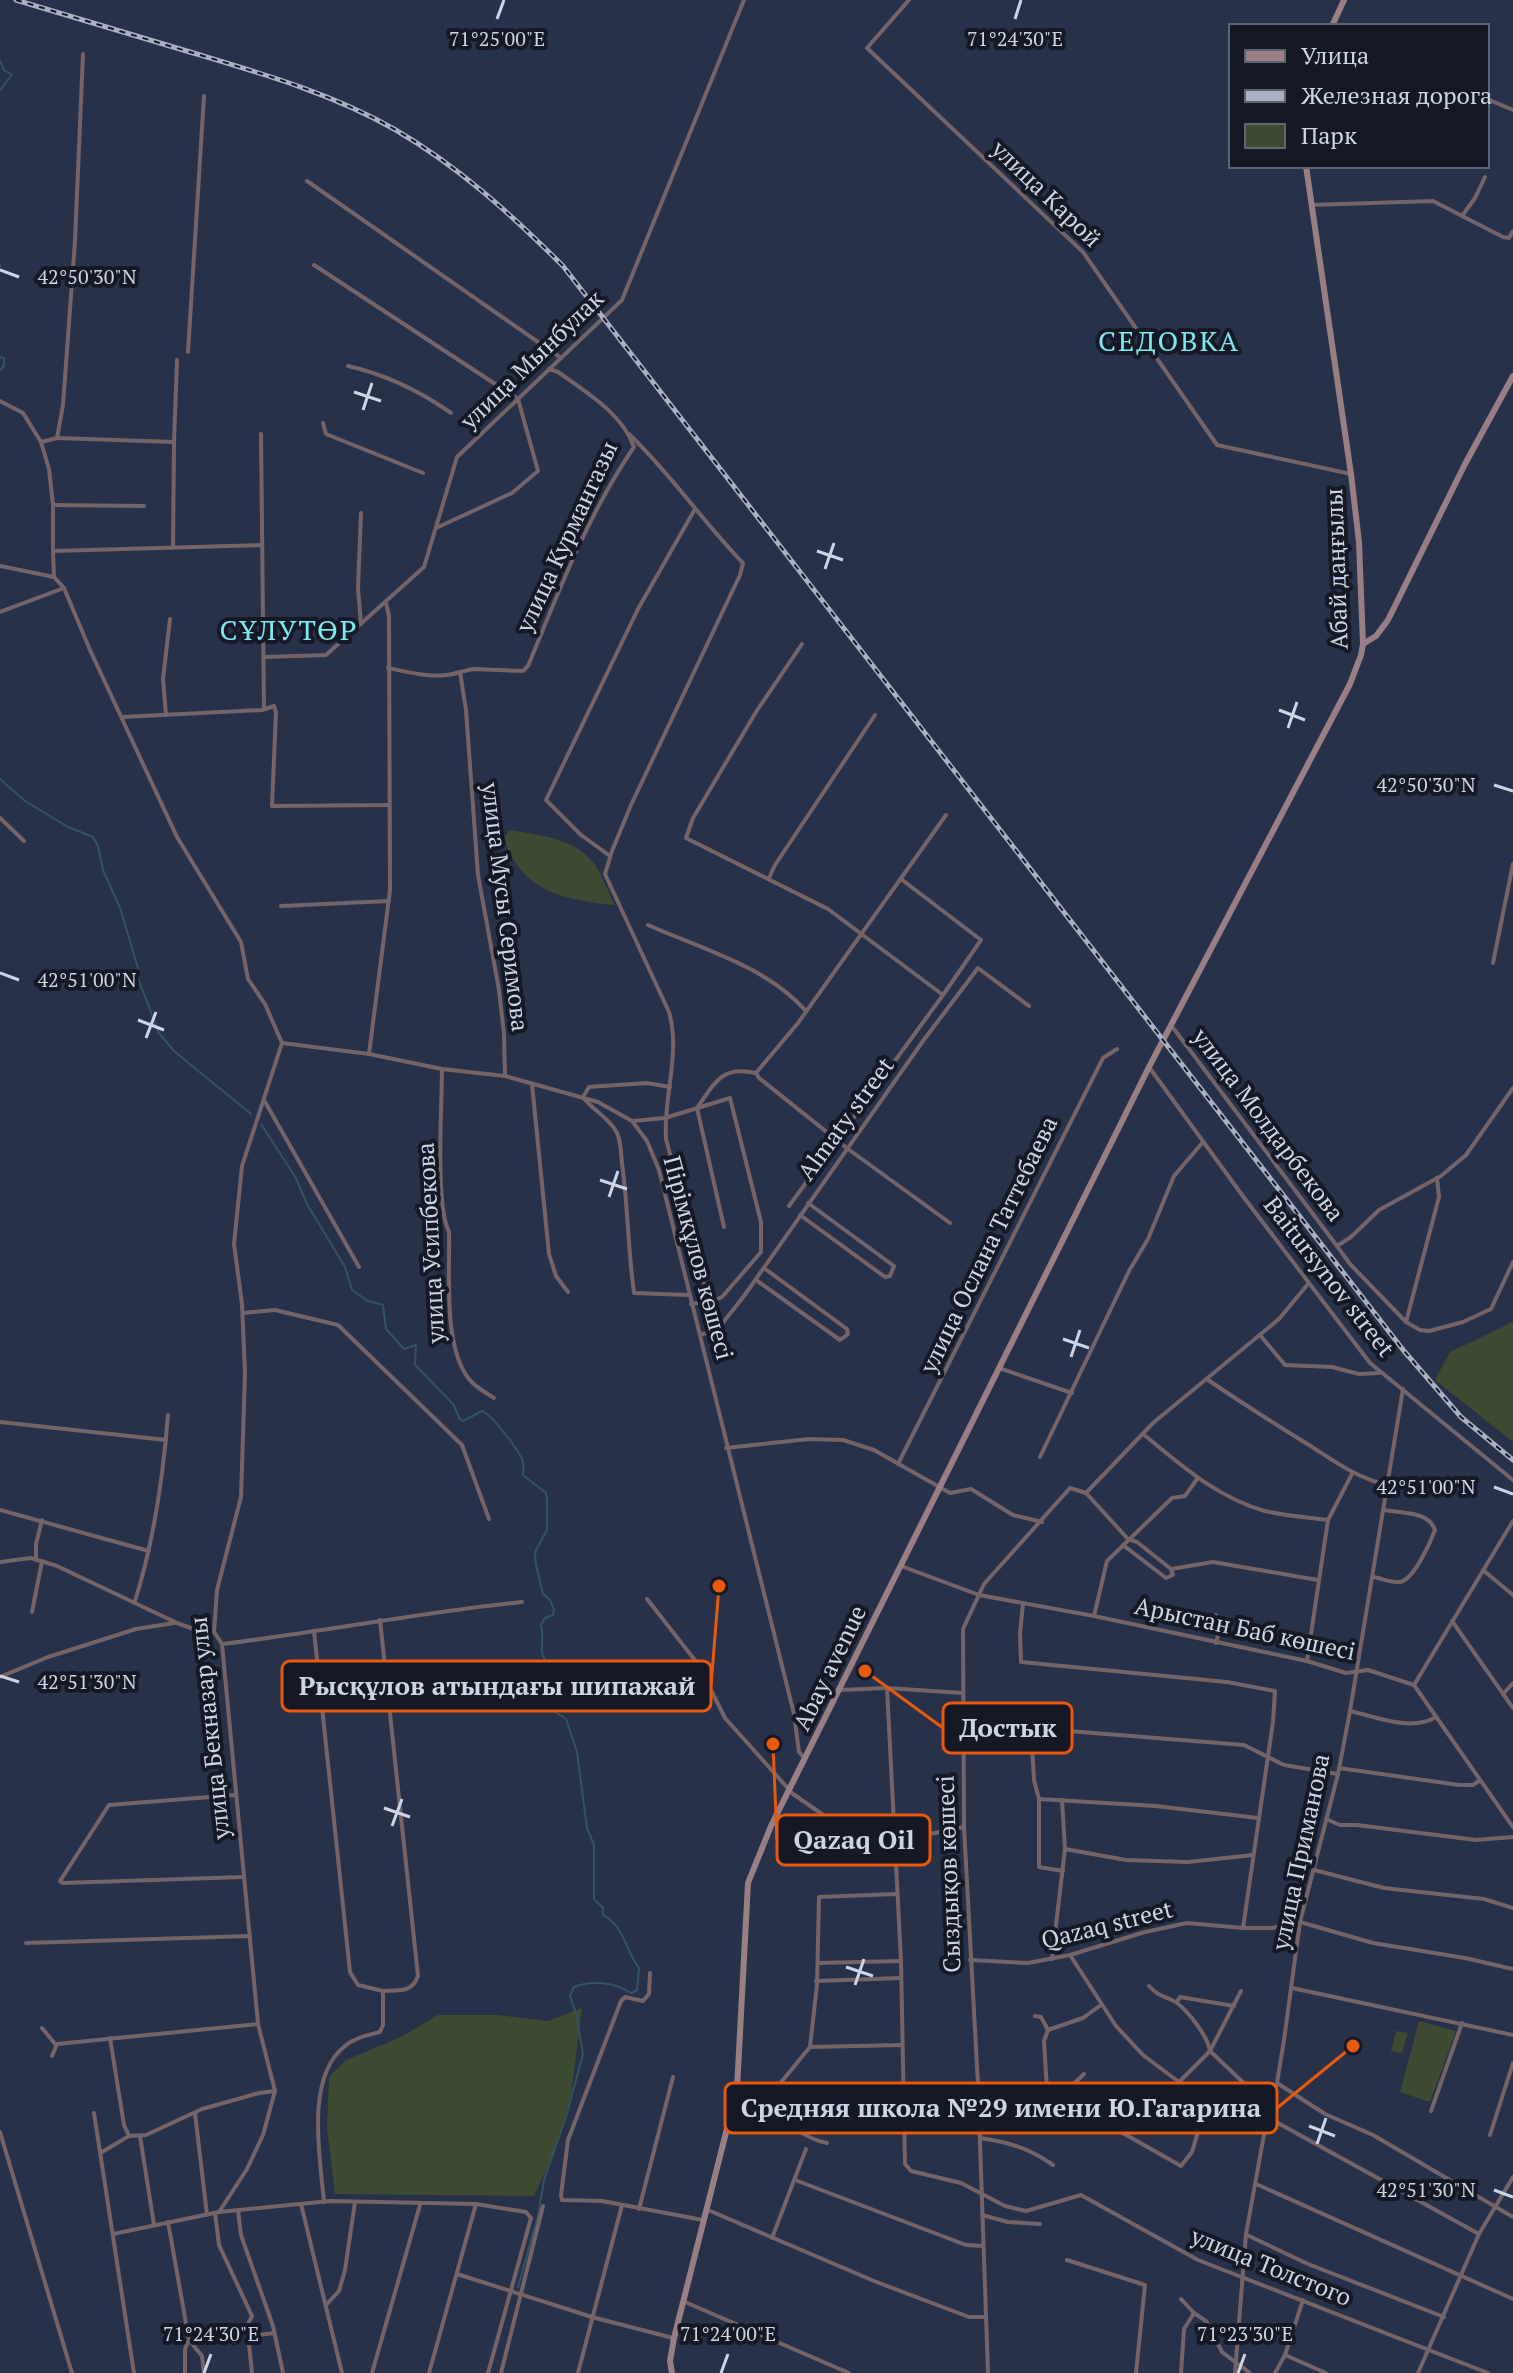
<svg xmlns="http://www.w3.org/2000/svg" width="1513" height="2373" font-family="'PT Serif',serif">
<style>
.green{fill:#3f4a32}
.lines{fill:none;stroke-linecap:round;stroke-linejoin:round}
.stream{stroke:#32545f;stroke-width:2}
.street{stroke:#746467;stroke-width:4}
.secondary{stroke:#997f84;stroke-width:6}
.rail-casing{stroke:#a9b0c2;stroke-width:5}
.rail{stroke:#151925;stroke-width:2;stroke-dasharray:6;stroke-linecap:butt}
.ticks{fill:none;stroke:#cdd4e4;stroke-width:3}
.labels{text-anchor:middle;stroke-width:8;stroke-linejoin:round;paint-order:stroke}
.street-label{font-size:24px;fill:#cdd4e4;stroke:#151925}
.quarter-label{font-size:28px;letter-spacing:2px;fill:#7ce8f0;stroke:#151925}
.ticks-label{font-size:20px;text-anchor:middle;fill:#cdd4e4;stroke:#151925;stroke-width:8;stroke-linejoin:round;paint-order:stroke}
.leader{fill:none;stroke:#e8590c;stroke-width:3}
.callout-dot{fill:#e8590c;stroke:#151925;stroke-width:3}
.callout{fill:#151925;stroke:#e8590c;stroke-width:3}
.callout-label{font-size:26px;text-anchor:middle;font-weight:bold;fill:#cdd4e4}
</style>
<rect width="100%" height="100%" fill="#28314a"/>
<g class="green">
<path d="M509,830C538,835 577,838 595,865C603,877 608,892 615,905C565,900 522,892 504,839Z"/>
<path d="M1513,1322V1442L1435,1380L1450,1352Z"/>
<path d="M582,2008L570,2104L552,2157L534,2196L335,2194L327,2128L329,2077L346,2060L401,2037L438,2015H497L548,2021Z"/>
<path d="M1419,2021L1456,2031L1430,2102L1400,2092Z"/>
<path d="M1396,2031L1408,2033L1402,2053L1391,2051Z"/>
</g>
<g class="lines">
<g class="stream">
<path d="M0,61L4,70L12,75L0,90"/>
<path d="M0,264V267"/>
<path d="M0,357L4,358V366L0,370"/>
<path d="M0,779L25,801L68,827L93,837L98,846L103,870L120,908L138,968L136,973L159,1033L174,1051L251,1114"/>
<path d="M261,1124L296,1178L307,1204L345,1267L352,1290L368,1301L383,1305L386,1329L404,1349L416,1345L415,1365L453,1404L460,1419L463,1421L482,1411C491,1414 520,1451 523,1462C524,1466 523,1470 523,1475L546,1493L547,1500V1530L535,1552L536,1565L543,1594L550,1600L554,1610L553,1615L545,1618L541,1625C544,1635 541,1642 542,1652C543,1661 551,1666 552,1676L545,1679L542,1684L550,1692L549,1708L566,1719L577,1752L587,1828L594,1845V1899L603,1908V1915C625,1927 625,1950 639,1968L637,1990L631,1993C615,1982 591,1980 574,1987L570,1996L576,2014L583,2054L566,2117L544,2180L538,2216L518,2287"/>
</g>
<g class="street">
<path d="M909,0L867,48L1083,252L1217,445L1351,474"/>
<path d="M1487,99L1513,110"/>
<path d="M307,181L561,358"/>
<path d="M1311,205L1433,201L1503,237L1509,238L1513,231"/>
<path d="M1462,216L1475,198L1485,177"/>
<path d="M314,265L518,399L538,471L512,493L436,528"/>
<path d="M188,352L204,96"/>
<path d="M348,366C384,374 421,392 451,413"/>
<path d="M0,401L23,413L41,442L49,469L53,505V551"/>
<path d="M323,423L326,434L423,473"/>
<path d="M261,434L264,709"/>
<path d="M629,434C671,474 703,522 743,563L740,575L631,805L612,851L605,874L669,1012C681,1054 663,1097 666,1139L705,1287V1302"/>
<path d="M57,438L174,442L177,360"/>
<path d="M41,442L57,438L63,405L75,241L83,54"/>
<path d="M54,505L144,506"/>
<path d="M361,513L358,588L361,624"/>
<path d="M173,547L174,442"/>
<path d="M0,566L54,577L64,588L90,650L177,837L241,942L248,979L265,1004L282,1043"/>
<path d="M54,577L53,551L261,545"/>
<path d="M0,612L64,588"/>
<path d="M802,644L756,712L693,818L686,838L828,909L943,995"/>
<path d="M265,657L326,655L424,567L457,457L622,300L744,0"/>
<path d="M388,668C413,673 436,680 460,672"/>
<path d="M166,715L163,679L170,619"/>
<path d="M122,717L262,710L274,706L276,712L272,806L389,805"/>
<path d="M0,818L24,841"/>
<path d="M610,856L581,835L546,800L638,609L695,509"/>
<path d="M769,878L775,865L875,715"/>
<path d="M281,906L389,901"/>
<path d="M648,925C702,949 766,966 806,1011"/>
<path d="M1493,963L1513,864"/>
<path d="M1171,1025L1337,1246L1351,1237L1379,1210L1441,1176L1466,1155L1513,1088"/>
<path d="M282,1043L369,1054L442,1069L505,1076L598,1102L632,1121L647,1141L659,1170L794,1714L799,1752L805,1759"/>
<path d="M369,1054L390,890L389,616L386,603"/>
<path d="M1149,1067L1245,1199L1370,1363L1513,1480"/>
<path d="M442,1069C442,1105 435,1204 449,1232C450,1275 443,1346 469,1379C475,1387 486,1393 494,1398"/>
<path d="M756,1073L798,1023L946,815"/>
<path d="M756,1073L759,1078L848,1149L950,1223"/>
<path d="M505,1076L504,1034L499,990L478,875L466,710L460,672L473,669L523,671L528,666C559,591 588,514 634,447C622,413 586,392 558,372L549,369"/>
<path d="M532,1084L549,1254L556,1276L568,1292"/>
<path d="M670,1087L647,1083L589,1087L583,1097C593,1111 609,1117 617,1133C621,1141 621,1154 622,1163C628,1207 628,1250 634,1293L688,1295"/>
<path d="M264,1100L359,1267"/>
<path d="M633,1121L665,1118L730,1098L761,1222V1252L722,1297L713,1301L691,1304"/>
<path d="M789,1206L943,995L981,940L901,879"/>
<path d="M800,1215L885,1277L890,1276L894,1266L808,1203"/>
<path d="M724,1227L697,1108C715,1083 721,1065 756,1073"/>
<path d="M1337,1246L1350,1264L1406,1322L1420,1330L1429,1331L1463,1322L1491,1309L1513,1262"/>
<path d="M756,1280L840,1340L848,1334L847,1329L764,1268"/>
<path d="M243,1313L275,1310L338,1325L462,1445L489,1519"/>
<path d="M1406,1322L1439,1197L1437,1178"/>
<path d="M700,1335L718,1329L744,1296L923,1041L978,968L1029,1006"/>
<path d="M1260,1335L1285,1365L1332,1367L1359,1374L1379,1373"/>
<path d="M999,1368L1072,1393"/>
<path d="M1208,1380C1242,1403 1275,1424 1309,1445C1334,1461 1358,1479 1388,1485"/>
<path d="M0,1422L166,1440"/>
<path d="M1143,1434C1180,1464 1217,1498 1265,1511C1285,1516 1307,1517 1328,1520"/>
<path d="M726,1448L809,1439L843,1440L874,1450L950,1493L971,1489L1013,1515L1042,1522"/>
<path d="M1040,1457L1129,1271L1148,1239L1174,1176L1203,1142"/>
<path d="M898,1464L1103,1058L1117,1049"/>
<path d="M1086,1493L1128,1539L1137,1542L1171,1569L1173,1575L1166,1578L1123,1545"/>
<path d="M0,1510L149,1551"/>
<path d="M36,1560V1544L42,1520"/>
<path d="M0,1562L31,1558L57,1566L177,1623L196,1630L214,1632"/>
<path d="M901,1566L979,1595L1094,1616L1307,1661L1346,1673L1368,1670L1414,1685L1513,1827"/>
<path d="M1171,1569L1213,1562L1318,1580"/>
<path d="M1483,1570L1513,1595"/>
<path d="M1373,1577C1381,1578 1391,1583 1399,1582C1413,1582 1431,1541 1435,1530C1429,1511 1400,1513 1384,1510"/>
<path d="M647,1599L698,1664L725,1718L793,1794L832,1821L847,1829L885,1840L894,1838"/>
<path d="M135,1601C154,1541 163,1478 168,1415"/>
<path d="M1023,1604L1020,1633L1021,1662L1227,1682L1275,1691L1273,1722L1243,1928"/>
<path d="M32,1612L42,1561"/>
<path d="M1216,1615L1221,1623L1216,1643"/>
<path d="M1094,1616L1107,1561L1172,1498L1185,1496L1197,1479"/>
<path d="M1452,1621L1513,1708"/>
<path d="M314,1631L350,1972L358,1985L383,1991"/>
<path d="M222,1644C323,1632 422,1612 522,1602"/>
<path d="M1307,1661L1328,1520L1353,1472"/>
<path d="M0,1677L48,1657L136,1629L174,1623"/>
<path d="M1414,1685L1513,1521"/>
<path d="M887,1688L901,1961L905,2164L911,2171L961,2183L1005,2206L1026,2211L1081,2195L1198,2260L1488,2373"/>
<path d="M839,1690L887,1688L962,1693"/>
<path d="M1503,1694L1513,1683"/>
<path d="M1350,1711C1377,1717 1411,1732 1436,1717"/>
<path d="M962,1717L1031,1728L1244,1745L1284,1765L1338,1774"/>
<path d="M1031,1728L1034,1780L1039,1799V1867L1063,1871"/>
<path d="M1339,1768L1459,1785H1473L1479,1781"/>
<path d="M235,1795L109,1805L60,1881L63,1883L243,1877"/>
<path d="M1039,1799L1156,1806L1258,1818"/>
<path d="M1326,1819L1340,1825H1357L1476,1840L1513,1837"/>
<path d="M895,1833L930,1834L964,1827"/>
<path d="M1065,1849L1126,1860L1188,1862L1253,1855"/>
<path d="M1314,1870L1384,1888L1484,1899L1513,1908"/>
<path d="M26,1943L250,1936"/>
<path d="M1052,1959L1065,1849L1062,1800"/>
<path d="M970,1960L1028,1963L1070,1955L1145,1932L1187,1923L1243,1928H1272L1300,1922L1373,1943L1465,1958L1513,1969"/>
<path d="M818,1963L901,1961"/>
<path d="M650,1973L649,1994L643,2001L625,1997L621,2001L568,2140L561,2195L562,2200L602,2201L703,2220"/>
<path d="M816,1981L901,1978"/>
<path d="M1149,1986C1161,1999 1166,1995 1177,2003C1189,2012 1208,2037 1210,2051L1269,2107"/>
<path d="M1292,1988L1513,2035"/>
<path d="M1177,2002L1180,1997L1234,2006"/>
<path d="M1035,2016L1041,2017L1048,2030L1044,2041L1047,2090"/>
<path d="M42,2028L56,2045"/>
<path d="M1048,2030L1083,2018L1101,2005"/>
<path d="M110,2038L124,2125L129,2136"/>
<path d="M810,2047L902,2045"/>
<path d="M52,2056L57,2044L258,2024"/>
<path d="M1179,2082L1210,2051L1241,1991"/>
<path d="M1277,2083L1325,2114L1373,2135L1513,2217"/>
<path d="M978,2085L1040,2088L1047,2090L1181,2166L1192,2152L1197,2135V2117L1185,2098L1179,2082L1143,2055L1116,2026L1070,1955"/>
<path d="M737,2089L773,2092L851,2108L904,2107"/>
<path d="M773,2092L810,2047L817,1985L819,1897L897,1894"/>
<path d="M778,2093L774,2100C781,2122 806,2139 827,2143"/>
<path d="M1061,2096L1084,2074"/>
<path d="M1431,2111L1462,2023"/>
<path d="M94,2113L134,2373"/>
<path d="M195,2113L207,2215"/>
<path d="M1267,2117L1479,2234"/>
<path d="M1108,2126L1121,2106"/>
<path d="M0,2132L72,2373"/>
<path d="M1490,2135L1513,2063"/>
<path d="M140,2136L154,2225"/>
<path d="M980,2138C1008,2142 1029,2148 1053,2165"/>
<path d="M102,2152L129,2136L146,2135L202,2109L259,2093L275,2091"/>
<path d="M795,2180L966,2245L983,2246"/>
<path d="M1256,2184L1513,2299"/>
<path d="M324,2202C320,2157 305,2077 345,2046C354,2038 368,2035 380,2032L383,2025V1991C399,1990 412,1993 418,1976L380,1620"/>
<path d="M301,2204L342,2373"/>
<path d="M639,2209L673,2077"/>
<path d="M238,2210L241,2235L273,2326L283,2373"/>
<path d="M708,2210L874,2281L969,2317H986"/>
<path d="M219,2212L247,2169L263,2135L275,2091L258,2024L222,1644L214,1632L217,1590L241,1497L245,1373L242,1304L234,1244L242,1166L282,1043"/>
<path d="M215,2213L219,2245L252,2316L248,2324"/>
<path d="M982,2215L1008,2222L1040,2224"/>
<path d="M168,2222L189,2340L185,2349V2373"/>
<path d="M113,2234L219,2212L330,2201L476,2204L526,2212L531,2218L488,2373"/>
<path d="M1247,2235L1308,2264L1444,2317"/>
<path d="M772,2238L806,2149"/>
<path d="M1067,2260L1145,2285L1136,2373"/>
<path d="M457,2274L592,2317L673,2338"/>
<path d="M1181,2299L1194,2313L1206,2321L1222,2352L1250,2373"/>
<path d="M1303,2300L1285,2355L1326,2373"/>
<path d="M685,2302L849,2373"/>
<path d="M326,2305L339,2291L345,2270L355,2202"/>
<path d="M189,2340L202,2356L204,2373"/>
<path d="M252,2373L249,2344L259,2335L274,2333"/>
<path d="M372,2373L420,2205"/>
<path d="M429,2373L476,2204"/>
<path d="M501,2373L543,2206"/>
<path d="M578,2373L622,2205"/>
<path d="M988,2373L978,2085L964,1827L963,1629L984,1584L1070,1488L1086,1493L1153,1423L1279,1319L1308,1284"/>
<path d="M1181,2373L1184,2329L1194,2313"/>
<path d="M1235,2373L1246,2234L1269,2107L1277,2083L1284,2040L1300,1922L1338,1774L1350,1711L1403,1389"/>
<path d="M1275,2373L1285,2355"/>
<path d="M1418,2373L1479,2234L1513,2177"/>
</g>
<g class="secondary">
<path d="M1332,26L1344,0"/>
<path d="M1363,644L1376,636L1388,620L1465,464L1513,376"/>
<path d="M672,2373L670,2361L674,2338L737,2089L748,1883L771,1826L1149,1067L1350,684L1361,655L1363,644L1359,542L1351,474L1306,166"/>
</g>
<g class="rail-casing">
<path id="rail" d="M16,0C74,17 132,35 190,52C260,73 331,93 394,129C458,166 511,214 563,266L1404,1351L1461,1417L1513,1460"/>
</g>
<use href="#rail" class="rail"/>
</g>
<path class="ticks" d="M497,19L504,0M1015,19L1021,0M0,270L19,277M354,392L381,401M363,410L372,383M817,551L843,560M825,569L834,543M1279,710L1305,720M1288,728L1297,702M1494,785L1513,791M0,973L19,980M138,1020L164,1030M146,1038L156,1012M600,1180L627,1189M609,1197L618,1171M1063,1339L1089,1348M1071,1357L1080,1330M1494,1487L1513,1494M0,1676L19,1682M384,1808L410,1817M392,1826L402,1799M846,1967L873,1976M855,1985L864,1959M1309,2126L1335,2136M1317,2144L1326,2118M1494,2190L1513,2197M204,2373L211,2354M721,2373L728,2354M1238,2373L1245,2354"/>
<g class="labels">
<g class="street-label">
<text transform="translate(1046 194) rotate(44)" y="8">улица Карой</text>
<text transform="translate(532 360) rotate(-44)" y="8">улица Мынбулак</text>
<text transform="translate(567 537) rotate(-65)" y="8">улица Курмангазы</text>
<text transform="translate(1337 569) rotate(-92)" y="8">Абай даңғылы</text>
<text transform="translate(505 907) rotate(83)" y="8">улица Мусы Серимова</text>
<text transform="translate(846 1119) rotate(-54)" y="8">Almaty street</text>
<text transform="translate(1268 1125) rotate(53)" y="8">улица Молдарбекова</text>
<text transform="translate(431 1243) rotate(-93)" y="8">улица Усипбекова</text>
<text transform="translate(989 1245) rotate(-64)" y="8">улица Ослана Таттебаева</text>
<text transform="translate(698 1258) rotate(75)" y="8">Пірімқұлов көшесі</text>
<text transform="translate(1329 1277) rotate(52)" y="8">Baitursynov street</text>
<text transform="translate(1245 1629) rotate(12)" y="8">Арыстан Баб көшесі</text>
<text transform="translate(830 1668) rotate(-64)" y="8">Abay avenue</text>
<text transform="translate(210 1728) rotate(-96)" y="8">улица Бекназар улы</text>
<text transform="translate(1301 1852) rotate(-78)" y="8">улица Приманова</text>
<text transform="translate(949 1874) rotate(-92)" y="8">Сыздықов көшесі</text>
<text transform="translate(1107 1925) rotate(-14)" y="8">Qazaq street</text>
<text transform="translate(1271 2267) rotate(22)" y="8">улица Толстого</text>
</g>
<g class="quarter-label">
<text x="1169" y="351">СЕДОВКА</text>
<text x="289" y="640">СҰЛУТӨР</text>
</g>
</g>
<g class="ticks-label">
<text x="497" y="46">71°25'00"E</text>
<text x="1015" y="46">71°24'30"E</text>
<text x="87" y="284">42°50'30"N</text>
<text x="1426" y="792">42°50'30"N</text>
<text x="87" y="987">42°51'00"N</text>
<text x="1426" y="1494">42°51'00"N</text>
<text x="87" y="1689">42°51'30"N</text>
<text x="1426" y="2197">42°51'30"N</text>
<text x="211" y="2341">71°24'30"E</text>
<text x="728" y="2341">71°24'00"E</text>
<text x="1245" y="2341">71°23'30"E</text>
</g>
<path class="leader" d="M719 1586L711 1686M865 1671L943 1728M773 1744L777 1840M1353 2046L1277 2108"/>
<g class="callout-dot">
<circle cx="719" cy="1586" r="8"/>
<circle cx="865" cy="1671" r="8"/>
<circle cx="773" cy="1744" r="8"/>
<circle cx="1353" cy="2046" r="8"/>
</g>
<g class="callout">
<rect x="282" y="1661" width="429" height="50" rx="8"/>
<rect x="943" y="1703" width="129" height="50" rx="8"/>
<rect x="777" y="1815" width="153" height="50" rx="8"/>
<rect x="725" y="2083" width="552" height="50" rx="8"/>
</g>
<g class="callout-label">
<text x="497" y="1695">Рысқұлов атындағы шипажай</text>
<text x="1008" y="1737">Достык</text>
<text x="854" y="1849">Qazaq Oil</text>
<text x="1001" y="2117">Средняя школа №29 имени Ю.Гагарина</text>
</g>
<rect x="1229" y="24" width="260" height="144" fill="#151925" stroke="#5f6471" stroke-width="2"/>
<rect x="1245" y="50" width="40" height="12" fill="#997f84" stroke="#5f6471" stroke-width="2"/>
<text x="1301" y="64" font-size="24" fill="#cdd4e4">Улица</text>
<rect x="1245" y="90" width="40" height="12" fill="#a9b0c2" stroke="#5f6471" stroke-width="2"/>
<text x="1301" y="104" font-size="24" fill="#cdd4e4">Железная дорога</text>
<rect x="1245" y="124" width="40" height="24" fill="#3f4a32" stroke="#5f6471" stroke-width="2"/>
<text x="1301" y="144" font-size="24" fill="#cdd4e4">Парк</text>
</svg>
